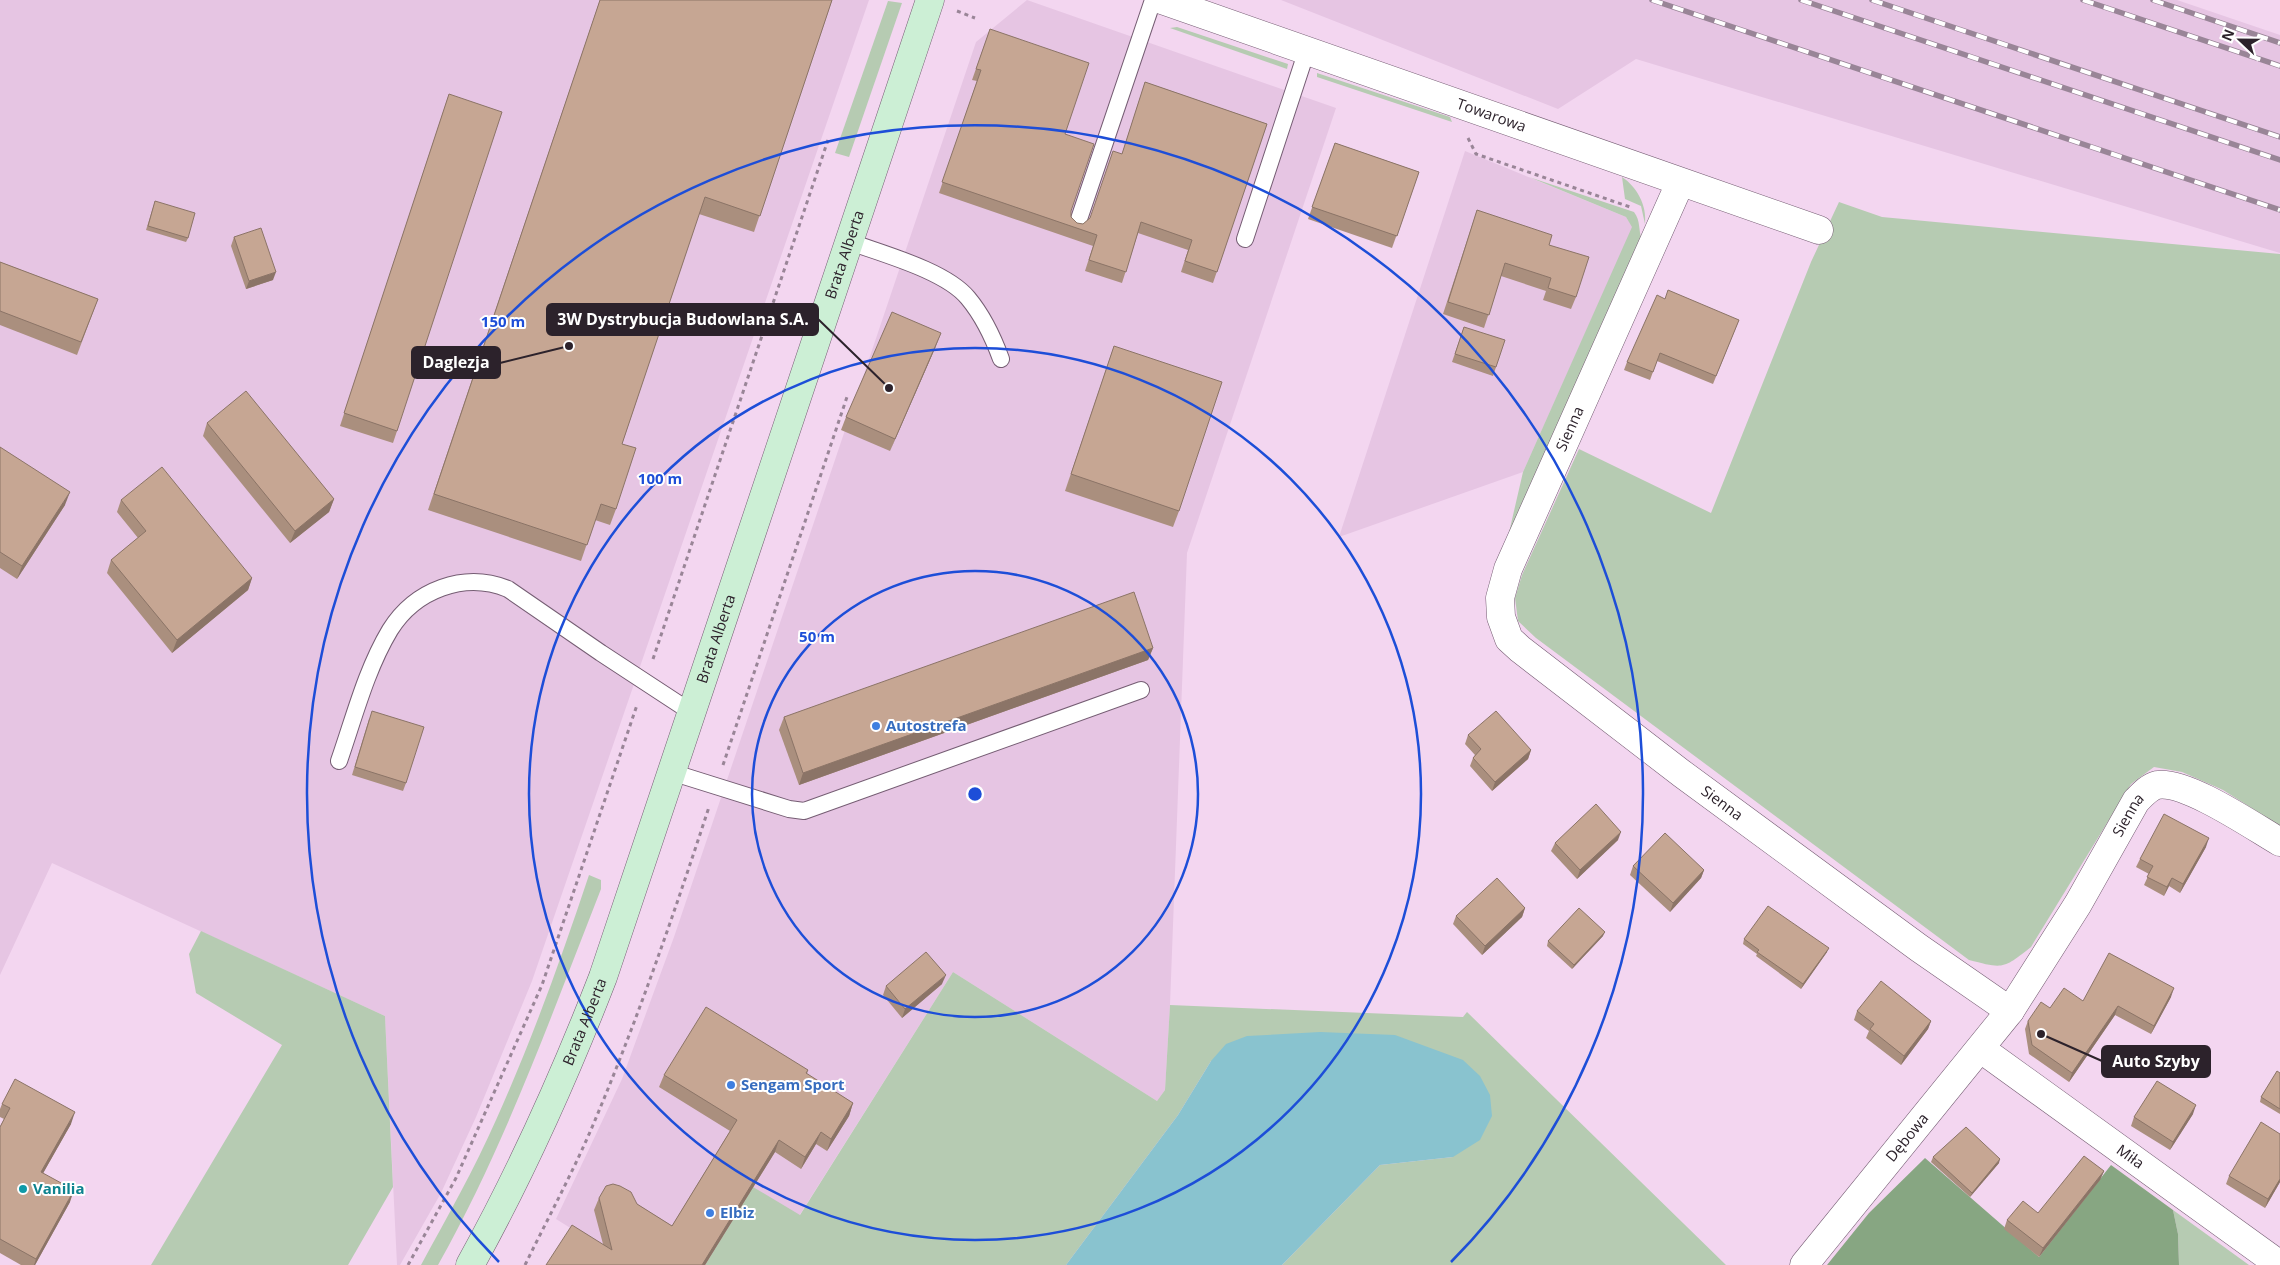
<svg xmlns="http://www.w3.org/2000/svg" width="2280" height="1265" font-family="'Open Sans',sans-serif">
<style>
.built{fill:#e6c5e3}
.green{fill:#b6cbb2}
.forest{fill:#87a682}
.water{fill:#89c3cf}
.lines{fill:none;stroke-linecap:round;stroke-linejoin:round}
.lane-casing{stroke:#755d73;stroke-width:18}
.street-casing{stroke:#755d73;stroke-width:29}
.secondary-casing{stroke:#755d73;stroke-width:29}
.path{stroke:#998597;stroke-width:3;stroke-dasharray:4 4;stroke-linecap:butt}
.lane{stroke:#fff;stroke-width:16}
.street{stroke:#fff;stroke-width:28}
.secondary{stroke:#ccefd5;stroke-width:28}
.rail-casing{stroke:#998597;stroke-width:5.5}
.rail{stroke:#fff;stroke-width:4;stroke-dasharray:11;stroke-linecap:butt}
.wall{fill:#aa8f7e}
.shaded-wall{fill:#8b7467}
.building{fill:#c6a693;stroke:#8b7467}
.ring{fill:none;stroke:#1d4ed8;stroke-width:2.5}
.shop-dot{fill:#3f7fe0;stroke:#fff;stroke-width:2}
.culture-dot{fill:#0f9aa8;stroke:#fff;stroke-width:2}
.labels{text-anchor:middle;stroke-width:4;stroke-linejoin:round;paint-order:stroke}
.street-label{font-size:15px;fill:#2c222b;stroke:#fff}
.shop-label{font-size:15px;font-weight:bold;fill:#366cbe;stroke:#fff;text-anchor:start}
.culture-label{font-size:15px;font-weight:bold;fill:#0d838f;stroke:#fff;text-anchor:start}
.centre{fill:#1d4ed8;stroke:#fff;stroke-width:2.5}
.ring-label{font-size:15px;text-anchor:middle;font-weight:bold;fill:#1d4ed8;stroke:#fff;stroke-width:4;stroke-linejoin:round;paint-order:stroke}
.leader{fill:none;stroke:#2c222b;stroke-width:2}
.callout-dot{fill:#2c222b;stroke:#fff;stroke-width:2}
.callout{fill:#2c222b;stroke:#2c222b;stroke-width:2}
.callout-label{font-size:16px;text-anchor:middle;font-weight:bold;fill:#fff}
</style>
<rect width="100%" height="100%" fill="#f3d6f0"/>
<g class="built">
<path d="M0,0H869L532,981L476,1117L441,1193L400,1265H397L385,1016L52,863L0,975Z"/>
<path d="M1027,0L1336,108L1187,553L1170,1005L1165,1090L1157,1101L953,972L799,1216L705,1265H550L572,1229L556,1219L622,1079L674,937L976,42Z"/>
<path d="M1281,0H2177L2280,35V253L1636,59L1558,109Z"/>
<path d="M1465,151L1626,217L1633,227L1523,472L1339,537Z"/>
</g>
<g class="green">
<path d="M888,1L902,3L849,157L835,153Z"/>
<path d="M1177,27L1288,64L1287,69L1170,28Z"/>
<path d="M1317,73L1450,117L1452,122L1317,77Z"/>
<path d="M1529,177L1634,212C1641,221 1638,230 1642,240L1508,537L1523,472L1632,227L1626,217Z"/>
<path d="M1622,177C1637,187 1647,205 1645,224L1641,206L1625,199Z"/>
<path d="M1839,202L1882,217L2280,254V826L2223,790L2182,772L2154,767L2131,784L2031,947C2003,969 2004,969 1969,960L1536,638L1518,621L1515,598L1522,575L1579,449L1711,513L1811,262Z"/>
<path d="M589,875L601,880V889C551,1016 505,1146 438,1265H421C447,1217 474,1170 496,1120C532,1040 561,959 589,875Z"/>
<path d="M201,931L385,1016L393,1187L348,1265H151L282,1045L196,993L189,954Z"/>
<path d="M953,972L1157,1101L1165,1090L1170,1005L1463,1017L1467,1012L1726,1265H1282L1380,1165L1453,1157L1211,1061L1178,1115L1066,1265H705L753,1187L800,1215Z"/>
<path d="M2173,1210L2249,1265H2179L2178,1234Z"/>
</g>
<path class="forest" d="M1925,1158L2039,1257L2111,1165L2173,1210L2178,1234L2179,1265H1827L1869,1213Z"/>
<path class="water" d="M1320,1032L1395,1035L1463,1060L1480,1076L1490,1095L1492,1116L1480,1140L1453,1157L1380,1165L1282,1265H1066L1178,1115L1211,1061L1226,1044L1247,1036Z"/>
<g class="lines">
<g class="lane-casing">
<g id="lane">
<path d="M1077,225L1153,0"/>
<path d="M1245,239L1307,50"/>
<path d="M850,242C883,254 946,271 968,298C983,316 993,337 1001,359"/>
<path d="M339,761C354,718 366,670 390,630C415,590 464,571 508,589L601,653L691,712"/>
<path d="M671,772L789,809L804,811L1141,690"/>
</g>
</g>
<g class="street-casing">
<g id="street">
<path id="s1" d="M1162,0L1819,230"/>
<path id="s2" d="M1680,183L1508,569L1500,598L1501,617L1509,639L1520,649L1681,773L1919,948L2010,1011"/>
<path id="s3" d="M1981,1049L2280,1265"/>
<path id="s4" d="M1804,1265L2010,1011L2078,904L2136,801C2142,795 2149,787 2157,785C2186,780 2254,827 2280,842"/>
</g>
</g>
<g class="secondary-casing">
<g id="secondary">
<path id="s5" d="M470,1265C521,1173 565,1075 603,977L930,0"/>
</g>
</g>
<g class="path">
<path d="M957,11L975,18"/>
<path d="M1468,138L1476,154L1630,207"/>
<path d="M653,659L828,140"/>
<path d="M723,765L848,394"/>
<path d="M408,1265L456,1178L542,985L637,705"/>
<path d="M525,1265C548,1218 573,1172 593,1125C637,1021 674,914 709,807"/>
</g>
<use href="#lane" class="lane"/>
<use href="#street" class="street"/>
<use href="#secondary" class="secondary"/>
<g class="rail-casing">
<g id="rail">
<path d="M1652,0L2280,210"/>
<path d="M1801,0L2280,160"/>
<path d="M1872,0L2280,137"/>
<path d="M2083,0L2280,66"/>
<path d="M2153,0L2280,43"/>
</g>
</g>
<use href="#rail" class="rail"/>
</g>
<g class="wall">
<path d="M600,0H832L754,232L699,214L622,444L616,509L610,525L595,520L581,561L428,510Z"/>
<path d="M990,29L1065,134L1071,217L1077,223L1083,224L1090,218L1122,154L1145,82L1267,124L1213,283L1181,272L1188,250L1138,233L1122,283L1085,271L1093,246L939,193L977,81L972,80Z"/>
<path d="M449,94L397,431L393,443L340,426Z"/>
<path d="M1335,143L1419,172L1392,248L1308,219Z"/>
<path d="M155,201L188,238L186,242L146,230Z"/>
<path d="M1477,210L1549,245L1576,297L1571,309L1543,300L1546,291L1501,276L1484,328L1443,314Z"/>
<path d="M234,237L273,280L246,289L231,246Z"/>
<path d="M0,262L98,299L77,355L0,325Z"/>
<path d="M1665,299L1739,320L1713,384L1657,361L1650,380L1624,370L1627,362Z"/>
<path d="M1464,327L1496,367L1493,376L1452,362Z"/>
<path d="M936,346L890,451L841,430L846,417Z"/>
<path d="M1114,346L1179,511L1173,527L1065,491Z"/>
<path d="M207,423L334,499L329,512L290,543L203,436Z"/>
<path d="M0,447L65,505L17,579L0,568Z"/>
<path d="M121,500L252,578L248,590L172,653L107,573L111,560L138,538L117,512Z"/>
<path d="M1153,648L1148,660L799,785L779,730L784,717Z"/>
<path d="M369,719L406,783L403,791L352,775Z"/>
<path d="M1468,735L1531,750L1528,759L1492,791L1470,766L1473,758L1475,755L1465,744Z"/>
<path d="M1618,840L1577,879L1551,851L1555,843Z"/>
<path d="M2206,847L2180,893L2169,886L2164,896L2144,885L2149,874L2136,867L2140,859Z"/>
<path d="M1633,866L1704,870L1701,878L1670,912L1630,875Z"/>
<path d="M1525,908L1522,917L1482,955L1453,924L1456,916Z"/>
<path d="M1603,936L1572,969L1547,946L1548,941Z"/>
<path d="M1744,939L1827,952L1801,989L1756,956L1757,954L1743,944Z"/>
<path d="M942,984L902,1018L883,995L886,986Z"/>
<path d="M2171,997L2151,1034L2115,1015L2069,1082L2029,1054L2025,1029L2028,1021L2050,1008L2083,1001Z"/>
<path d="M1857,1011L1931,1021L1928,1029L1901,1065L1866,1038L1869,1031L1854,1020Z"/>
<path d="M808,1070L807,1074L853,1103L849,1116L827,1151L816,1144L801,1169L775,1152L705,1265H546L603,1244L594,1210L599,1198L637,1204L672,1226L730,1131L659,1087L664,1075Z"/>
<path d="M2280,1073V1114L2260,1102L2261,1097Z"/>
<path d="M2,1104L71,1124L43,1173L70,1202L35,1265H21L0,1253V1127L4,1119L0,1117V1109Z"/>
<path d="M2193,1114L2170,1150L2131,1126L2134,1117Z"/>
<path d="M2280,1134V1182L2265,1208L2226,1184L2229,1176Z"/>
<path d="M1933,1157L1999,1163L1970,1197L1931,1162Z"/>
<path d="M2104,1171L2100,1180L2039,1257L2004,1229L2007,1220L2038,1213Z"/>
</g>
<g class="shaded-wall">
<path d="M276,272L273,280L246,289L249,281Z"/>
<path d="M941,333L936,346L890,451L895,439Z"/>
<path d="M70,492L65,505L17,579L22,566Z"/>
<path d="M334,499L329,512L290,543L295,531Z"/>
<path d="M252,578L248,590L172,653L177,640Z"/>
<path d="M1153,648L1148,660L799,785L803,773Z"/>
<path d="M1531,750L1528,759L1492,791L1495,782Z"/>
<path d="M1621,832L1618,840L1577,879L1580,870Z"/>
<path d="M2209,838L2206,847L2180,893L2183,884Z"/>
<path d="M1704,870L1701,878L1670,912L1673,903Z"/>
<path d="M2172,878L2169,886L2164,896L2167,887Z"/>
<path d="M1525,908L1522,917L1482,955L1485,946Z"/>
<path d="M1605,932L1603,936L1572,969L1574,965Z"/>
<path d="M1829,948L1827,952L1801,989L1803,984Z"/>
<path d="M946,975L942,984L902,1018L905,1009Z"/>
<path d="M2174,988L2171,997L2151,1034L2154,1026Z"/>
<path d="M2118,1006L2115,1015L2069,1082L2072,1073Z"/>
<path d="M1931,1021L1928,1029L1901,1065L1904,1056Z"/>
<path d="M853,1103L849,1116L827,1151L831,1139Z"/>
<path d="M2196,1105L2193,1114L2170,1150L2173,1142Z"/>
<path d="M75,1112L71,1124L37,1184L41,1172Z"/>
<path d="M821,1132L816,1144L801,1169L805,1157Z"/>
<path d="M779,1140L775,1152L705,1265H702Z"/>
<path d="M2000,1159L1999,1163L1970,1197L1972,1193Z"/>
<path d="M2104,1171L2100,1180L2039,1257L2043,1248Z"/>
<path d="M2280,1179V1182L2265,1208L2268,1199Z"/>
<path d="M74,1190L70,1202L35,1265H34L36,1259Z"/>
</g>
<g class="building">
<path d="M600,0H832L760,216L705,197L622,444L636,448L616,509L601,504L587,545L434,494Z"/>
<path d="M990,29L1089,63L1065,134L1094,144L1071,211V217L1077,223L1083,224L1090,218L1113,151L1122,154L1145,82L1267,124L1217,272L1185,261L1192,240L1141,222L1126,272L1089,260L1097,235L942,182L981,70L976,69Z"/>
<path d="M449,94L502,112L397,431L344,413Z"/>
<path d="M1335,143L1419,172L1397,236L1312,207Z"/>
<path d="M155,201L195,213L188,238L148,226Z"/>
<path d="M1477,210L1552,235L1549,245L1589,257L1576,297L1548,288L1551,278L1505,263L1489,315L1448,302Z"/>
<path d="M261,228L276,272L249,281L234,237Z"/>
<path d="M0,262L98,299L81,342L0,311Z"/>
<path d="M1668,290L1739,320L1716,376L1660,353L1653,372L1627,362L1657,295L1665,299Z"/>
<path d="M892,312L941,333L895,439L846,417Z"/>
<path d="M1464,327L1505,340L1496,367L1455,354Z"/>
<path d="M1114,346L1222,382L1179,511L1071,474Z"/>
<path d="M246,391L334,499L295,531L207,423Z"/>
<path d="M0,447L70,492L22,566L0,552Z"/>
<path d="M162,467L252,578L177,640L111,560L146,531L121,500Z"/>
<path d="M1134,592L1153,648L803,773L784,717Z"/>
<path d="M372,711L424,727L406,783L355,767Z"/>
<path d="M1496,711L1531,750L1495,782L1473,758L1481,749L1468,735Z"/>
<path d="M1596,804L1621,832L1580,870L1555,843Z"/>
<path d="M2164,814L2209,838L2183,884L2172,878L2167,887L2147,877L2153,866L2140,859Z"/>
<path d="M1665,833L1704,870L1673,903L1633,866Z"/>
<path d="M1497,878L1525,908L1485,946L1456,916Z"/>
<path d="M1768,906L1829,948L1803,984L1757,952L1759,950L1744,939Z"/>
<path d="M1579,908L1605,932L1574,965L1548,941Z"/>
<path d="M926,952L946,975L905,1009L886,986Z"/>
<path d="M2109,953L2174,988L2154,1026L2118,1006L2072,1073L2032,1045L2028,1021L2041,1002L2050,1008L2064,988L2083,1001Z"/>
<path d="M1881,981L1931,1021L1904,1056L1870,1029L1874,1024L1857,1011Z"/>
<path d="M706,1007L808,1070L806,1073L853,1103L831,1139L821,1132L805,1157L779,1140L702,1265H546L572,1225L612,1250L599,1198L606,1186L613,1184L620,1186L631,1192L637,1204L672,1226L737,1120L664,1075Z"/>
<path d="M2277,1071L2280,1073V1109L2261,1097Z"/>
<path d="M15,1079L75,1112L41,1172L74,1190L36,1259L0,1239V1127L10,1108L2,1104Z"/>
<path d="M2157,1081L2196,1105L2173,1142L2134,1117Z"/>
<path d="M2261,1122L2280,1134V1179L2268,1199L2229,1176Z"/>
<path d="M1966,1127L2000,1159L1972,1193L1933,1157Z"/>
<path d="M2084,1156L2104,1171L2043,1248L2007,1220L2023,1201L2038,1213Z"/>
</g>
<g class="ring">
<circle cx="975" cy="794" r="223"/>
<circle cx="975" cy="794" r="446"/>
<path d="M499 1262A668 668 0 1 1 1451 1262"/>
</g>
<g class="shop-dot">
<circle cx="876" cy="726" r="5"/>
<circle cx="731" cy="1085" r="5"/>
<circle cx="710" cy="1213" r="5"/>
</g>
<circle class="culture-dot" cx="23" cy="1189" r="5"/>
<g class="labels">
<g class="street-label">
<text dy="5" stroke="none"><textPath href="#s1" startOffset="349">Towarowa</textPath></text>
<text dy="5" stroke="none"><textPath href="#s5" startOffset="1079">Brata Alberta</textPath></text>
<text transform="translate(1570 429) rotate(-66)" y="5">Sienna</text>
<text dy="5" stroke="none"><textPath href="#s5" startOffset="674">Brata Alberta</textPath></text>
<text dy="5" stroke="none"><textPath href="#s2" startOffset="764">Sienna</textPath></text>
<text dy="5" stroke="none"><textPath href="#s4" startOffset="556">Sienna</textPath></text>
<text dy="5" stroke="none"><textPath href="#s5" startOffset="269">Brata Alberta</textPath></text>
<text dy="5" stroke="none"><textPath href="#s4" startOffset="164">Dębowa</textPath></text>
<text dy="5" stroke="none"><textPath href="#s3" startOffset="184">Miła</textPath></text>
</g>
<g class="shop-label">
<text x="886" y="731">Autostrefa</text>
<text x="741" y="1090">Sengam Sport</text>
<text x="720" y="1218">Elbiz</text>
</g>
<g class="culture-label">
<text x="33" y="1194">Vanilia</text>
</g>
</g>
<circle cx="975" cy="794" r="8" class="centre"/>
<g class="ring-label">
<text x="503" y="327">150 m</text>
<text x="660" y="484">100 m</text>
<text x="817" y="642">50 m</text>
</g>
<path class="leader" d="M889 388L818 319M569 346L500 363M2041 1034L2102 1061"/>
<g class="callout-dot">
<circle cx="889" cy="388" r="5"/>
<circle cx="569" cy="346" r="5"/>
<circle cx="2041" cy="1034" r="5"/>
</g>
<g class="callout">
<rect x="547" y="304" width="271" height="31" rx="5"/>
<rect x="412" y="347" width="88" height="31" rx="5"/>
<rect x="2102" y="1046" width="108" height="31" rx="5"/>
</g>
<g class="callout-label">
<text x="683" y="325">3W Dystrybucja Budowlana S.A.</text>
<text x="456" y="368">Daglezja</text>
<text x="2156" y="1067">Auto Szyby</text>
</g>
<g transform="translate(2240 40) rotate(292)" stroke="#ffffff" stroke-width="4" paint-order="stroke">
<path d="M0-4L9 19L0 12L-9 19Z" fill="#2c222b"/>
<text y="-8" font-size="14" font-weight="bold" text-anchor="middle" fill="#2c222b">N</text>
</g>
</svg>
